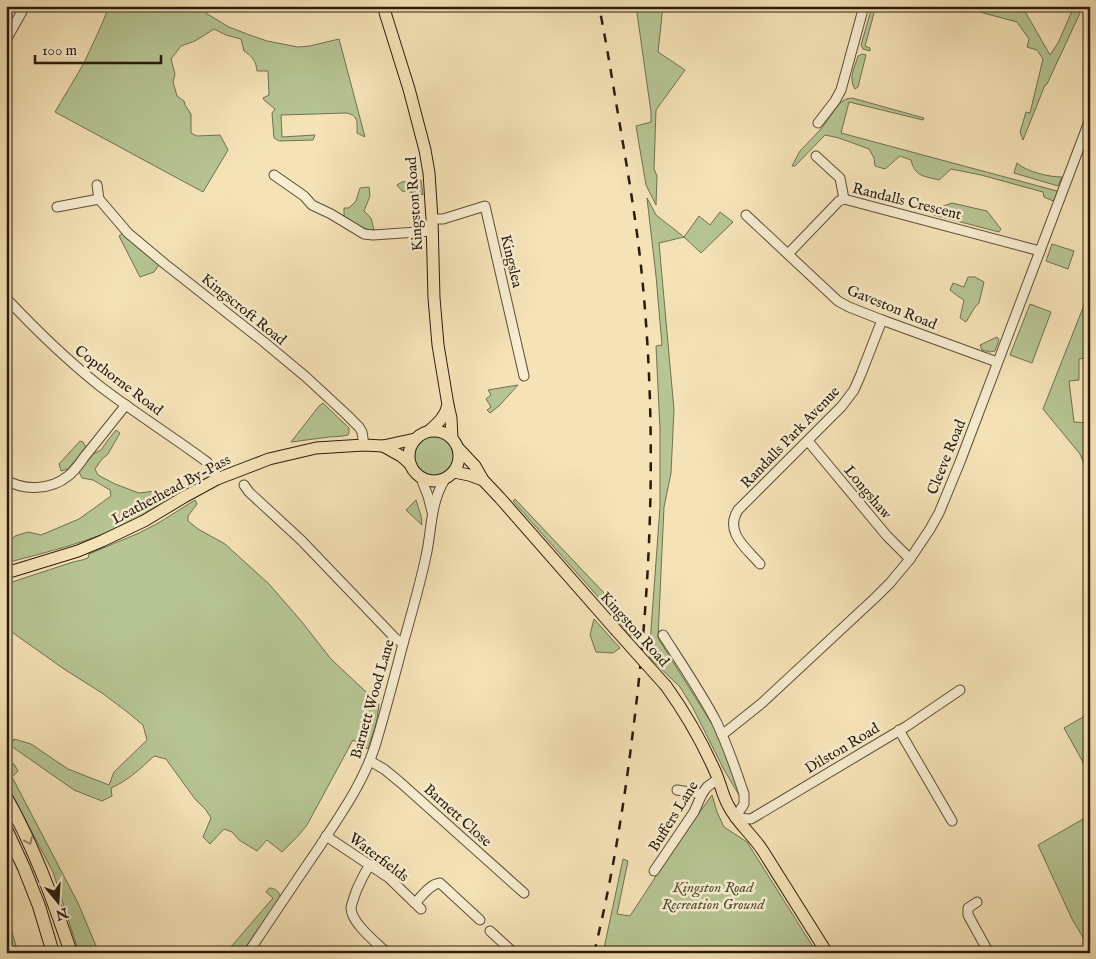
<svg xmlns="http://www.w3.org/2000/svg" width="1096" height="959" font-family="'IM FELL English',serif">
<style>
.green{fill:#b6c593;stroke:#707050}
.lines{fill:none;stroke-linecap:round;stroke-linejoin:round}
.minor-casing{stroke:#5c4d37;stroke-width:11}
.major-casing{stroke:#291b0c;stroke-width:13}
.highway-casing{stroke:#291b0c;stroke-width:14}
.minor{stroke:#f8edd0;stroke-width:9}
.major{stroke:#f5e3b7;stroke-width:11}
.highway{stroke:#f5e3b7;stroke-width:12}
.rail{stroke:#291b0c;stroke-width:2.5;stroke-dasharray:9 9;stroke-linecap:butt}
.major-bridge-casing{stroke:#291b0c;stroke-width:13;stroke-linecap:butt}
.major-bridge{stroke:#f5e3b7;stroke-width:11}
.oneway{stroke:#99896a}
.labels{text-anchor:middle;stroke-width:5;stroke-linejoin:round;paint-order:stroke}
.street-label{font-size:15px;fill:#291b0c;stroke:#f8edd0}
.park-label{font-size:15px;font-style:italic;fill:#534e34;stroke:#f8edd0}
</style>
<rect width="100%" height="100%" fill="#f5e3b7"/>
<filter id="stains"><feTurbulence type="fractalNoise" baseFrequency=".004" numOctaves="4"/><feColorMatrix values="0 0 0 0 .2 0 0 0 0 .09 0 0 0 0 .02 0 0 0 .5 -.17"/></filter>
<radialGradient id="worn" r=".72"><stop offset=".6" stop-color="#630" stop-opacity="0"/><stop offset="1" stop-color="#630" stop-opacity=".3"/></radialGradient>
<g class="green">
<path d="M109,6H194L229,27L247,34L267,41L298,47L310,46L339,39L365,137L357,133C357,123 359,116 347,113L281,115L282,137L315,135L313,140L279,141L274,138L272,113L275,109L264,100L263,98L269,95L268,71H257C256,61 252,56 244,51L241,39L226,35L214,29L195,41L181,46L171,59L175,74L173,82L177,96L184,101L185,105L191,114V133L197,136L220,135L228,150L203,192L55,112L84,63L102,24Z"/>
<path d="M636,6H663L658,52L685,70L656,110L654,169L657,176L656,205L646,185L636,126L651,122V112Z"/>
<path d="M876,6L865,46L870,48V51L863,49L861,45L872,7Z"/>
<path d="M946,6H1001L1026,13L1050,55L1058,43L1073,9L1075,8L1080,13L1047,84L1045,85L1023,140L1020,132L1026,112L1030,113L1043,59L1037,50L1027,47L1029,39L1017,22L961,7L953,9Z"/>
<path d="M862,54L866,55L858,87L855,89C848,78 855,67 858,56Z"/>
<path d="M852,98L924,118L923,120L849,102L841,133L1057,191V195L1053,201L1044,197L1043,192L981,175L951,169L939,180C924,176 915,177 911,160L900,156L885,169L875,166L874,158L869,149L839,138L825,135L795,166H792L800,151L821,129L840,103L846,99Z"/>
<path d="M1017,163C1027,172 1049,177 1062,177L1058,186L1014,173Z"/>
<path d="M421,180L423,195L416,193L402,191L397,185L402,182Z"/>
<path d="M369,187L370,196L364,211L371,218L374,230C363,230 353,223 344,217V208H349L356,201L360,188Z"/>
<path d="M647,198L656,215L684,237L699,216L710,225L720,212L733,222L701,253L684,237L659,243L674,410L671,473L664,507L658,638L712,724L722,742L741,794L739,795L723,768L693,708L680,687L649,657L660,507V429L656,346L662,345L656,276Z"/>
<path d="M952,203L987,211L1001,229L999,232L934,215L933,210Z"/>
<path d="M123,233L131,242L159,265L154,272L140,277L119,236Z"/>
<path d="M1052,244L1074,251L1068,269L1046,261Z"/>
<path d="M968,277H975L984,282L979,303L975,307L966,322L960,318L964,300L959,297L950,290L953,283L964,287Z"/>
<path d="M1090,290V326L1085,358L1079,359V380L1069,381L1074,422L1088,423L1090,442V478L1080,454L1043,409Z"/>
<path d="M1030,304L1051,312L1032,363L1010,355Z"/>
<path d="M997,337L999,340L995,351L990,352L982,350L980,345Z"/>
<path d="M518,385L499,406L490,413L487,410L491,407L486,399L491,395L488,390Z"/>
<path d="M323,403L349,428V432L348,435L343,436L329,437L291,442L319,406Z"/>
<path d="M116,430L120,433L108,454L102,459L95,469L98,475L115,484L139,493L155,491L161,504C150,510 139,518 128,523C90,542 47,552 6,563V539L11,540L15,536L28,532L41,535L79,519L111,496L110,490L93,480L82,478L79,472L93,454L101,450L108,440Z"/>
<circle cx="434" cy="456" r="20"/>
<path d="M80,441L83,442L86,447L68,469L61,471L59,464Z"/>
<path d="M515,499L623,613C627,621 631,628 631,637L600,599L513,501Z"/>
<path d="M195,500L197,504L188,516V521L198,529L225,544L269,584L302,622L331,659L379,704L377,720L368,749L353,740L307,825L298,836L282,852L267,840L257,851L239,840L232,832L224,829L210,844L203,837L211,818L206,810L195,799L166,759L154,756C140,769 129,780 111,788L112,796L102,801L74,790L11,746L14,739L31,744L68,769L109,785L114,772L147,740L143,725L126,711L102,693L64,669L6,628V584L73,562L82,560L88,558L89,554L139,533L160,522Z"/>
<path d="M416,500L421,516L422,525L406,510Z"/>
<path d="M594,619L620,648L613,653L596,652L590,635Z"/>
<path d="M1090,713V761L1084,764L1064,728Z"/>
<path d="M6,763L8,765L14,764L18,771L12,777L78,903L99,953H79L53,872L6,783Z"/>
<path d="M712,795L717,812L724,827L747,842L817,953H603L623,859L628,861L617,914L630,916L679,841Z"/>
<path d="M1090,815V949L1072,919L1038,845Z"/>
<path d="M269,888C276,888 279,892 281,898L249,947L241,952H229L230,948L273,898L266,892Z"/>
<path d="M6,918H8L18,953H6Z"/>
</g>
<g class="lines">
<g class="minor-casing">
<g id="minor">
<path d="M6,40L25,6"/>
<path d="M818,123L835,101L841,90L864,6"/>
<path d="M816,156L840,178L844,199"/>
<path d="M274,175L304,196L312,205L331,214L364,234L373,235L432,231"/>
<path d="M97,185L99,199L128,233L165,264L264,342L306,377L346,414L359,427L362,432L364,445"/>
<path d="M57,207L99,199"/>
<path d="M746,215L838,301L849,307L882,320L997,362"/>
<path d="M432,219H443L485,206L524,376"/>
<path d="M788,254L839,201L844,199L1040,251"/>
<path d="M6,298C36,330 67,360 101,387C135,413 172,436 207,462L213,470L217,479"/>
<path d="M808,441L887,536L910,559"/>
<path d="M421,478L428,496L432,512"/>
<path d="M6,480C24,491 51,490 68,476C75,471 80,463 85,456C99,439 112,422 126,405"/>
<path d="M244,485L249,492L301,540L396,639L403,643"/>
<path d="M760,564C746,548 724,532 738,510L842,406L854,390L861,374L882,320"/>
<path d="M663,635C681,663 700,691 716,721C727,744 736,770 744,794V804L735,818"/>
<path d="M899,730L952,821"/>
<path d="M722,735L762,703L877,596L890,583L910,559L930,529L939,513L960,462L1090,119"/>
<path d="M370,761L384,769L401,783L524,893"/>
<path d="M677,790L702,794"/>
<path d="M735,818L751,819L907,726L960,690"/>
<path d="M326,836L389,878L421,909"/>
<path d="M370,865C364,873 361,881 357,889C355,895 352,902 351,908C351,923 377,943 387,953"/>
<path d="M654,871L694,812L702,794L707,787L718,779"/>
<path d="M977,902L968,908V915L989,953"/>
<path d="M415,903C422,896 430,884 440,883L480,920"/>
<path d="M490,931L514,953"/>
<path d="M248,953C272,917 296,881 320,846C341,814 363,783 375,746C385,713 394,678 403,644C411,615 420,585 426,556C432,530 430,503 445,479"/>
</g>
</g>
<g class="major-casing">
<g id="major">
<path d="M383,6L409,89L425,150L429,173L432,219L434,298L438,345L448,405L451,418L452,438"/>
<circle cx="434" cy="456" r="25"/>
<path d="M429,431C438,423 445,417 448,405"/>
<path d="M383,446L401,456L410,464"/>
<path d="M459,449L475,466L483,480L500,498L615,629"/>
<path d="M454,472L469,475L483,480"/>
<path d="M6,573L78,551L102,541L144,521L184,497L217,479L269,459L316,448L364,445L383,446L415,439"/>
<path d="M666,686C684,711 701,740 714,769C720,781 722,794 728,805C737,823 752,834 763,851L827,953"/>
</g>
</g>
<g class="highway-casing">
<g id="highway">
<path d="M6,797C34,847 53,899 71,953"/>
<path d="M6,829L24,868L39,906L53,953"/>
</g>
</g>
<use href="#minor" class="minor"/>
<use href="#major" class="major"/>
<use href="#highway" class="highway"/>
<path class="rail" d="M594,953C612,880 624,805 633,731C652,580 657,428 642,276C636,216 625,156 615,96C610,66 605,36 599,6"/>
<g class="major-bridge-casing">
<path id="major-bridge" d="M615,629L666,686"/>
</g>
<use href="#major-bridge" class="major-bridge"/>
</g>
<defs><path id="oneway-chevron" d="M-2-3.5L2.5 0L-2 3.5" fill="none" stroke-width="1.6" stroke-linecap="round" stroke-linejoin="round" transform="scale(1.25)"/></defs>
<use class="oneway" href="#oneway-chevron" transform="translate(29 841) rotate(65)"/>
<g class="labels">
<g class="street-label">
<text transform="translate(907 201) rotate(14)" y="5">Randalls Crescent</text>
<text transform="translate(414 204) rotate(-94)" y="5">Kingston Road</text>
<text transform="translate(512 261) rotate(77)" y="5">Kingslea</text>
<text transform="translate(892 307) rotate(22)" y="5">Gaveston Road</text>
<text transform="translate(244 309) rotate(39)" y="5">Kingscroft Road</text>
<text transform="translate(119 380) rotate(37)" y="5">Copthorne Road</text>
<text transform="translate(790 437) rotate(-46)" y="5">Randalls Park Avenue</text>
<text transform="translate(946 457) rotate(-68)" y="5">Cleeve Road</text>
<text transform="translate(171 489) rotate(-28)" y="5">Leatherhead By-Pass</text>
<text transform="translate(868 492) rotate(50)" y="5">Longshaw</text>
<text transform="translate(635 629) rotate(48)" y="5">Kingston Road</text>
<text transform="translate(372 699) rotate(-74)" y="5">Barnett Wood Lane</text>
<text transform="translate(842 748) rotate(-31)" y="5">Dilston Road</text>
<text transform="translate(458 815) rotate(42)" y="5">Barnett Close</text>
<text transform="translate(673 816) rotate(-58)" y="5">Buffers Lane</text>
<text transform="translate(379 857) rotate(37)" y="5">Waterfields</text>
</g>
<g class="park-label">
<text x="713" y="892">Kingston Road<tspan x="713" dy="17">Recreation Ground</tspan></text>
</g>
</g>
<rect width="1096" height="959" fill="none" stroke="#f5e3b7" stroke-width="25"/>
<rect x="8" y="8" width="1081" height="944" fill="none" stroke="#291b0c" stroke-width="2.5"/>
<rect x="12" y="12" width="1071" height="934" fill="none" stroke="#291b0c"/>
<g transform="translate(58 902) rotate(162)" stroke="#f8edd0" stroke-width="4" paint-order="stroke">
<path d="M0-4L9 19L0 12L-9 19Z" fill="#291b0c"/>
<text y="-8" font-size="14" font-weight="bold" text-anchor="middle" fill="#291b0c">N</text>
</g>
<path d="M35 55v8h126v-8" fill="none" stroke="#291b0c" stroke-width="2.5"/>
<text x="42" y="55" font-size="15" fill="#291b0c" stroke="#f8edd0" stroke-width="4" paint-order="stroke">100 m</text>
<rect width="100%" height="100%" filter="url(#stains)"/>
<rect width="100%" height="100%" fill="url(#worn)"/>
</svg>
